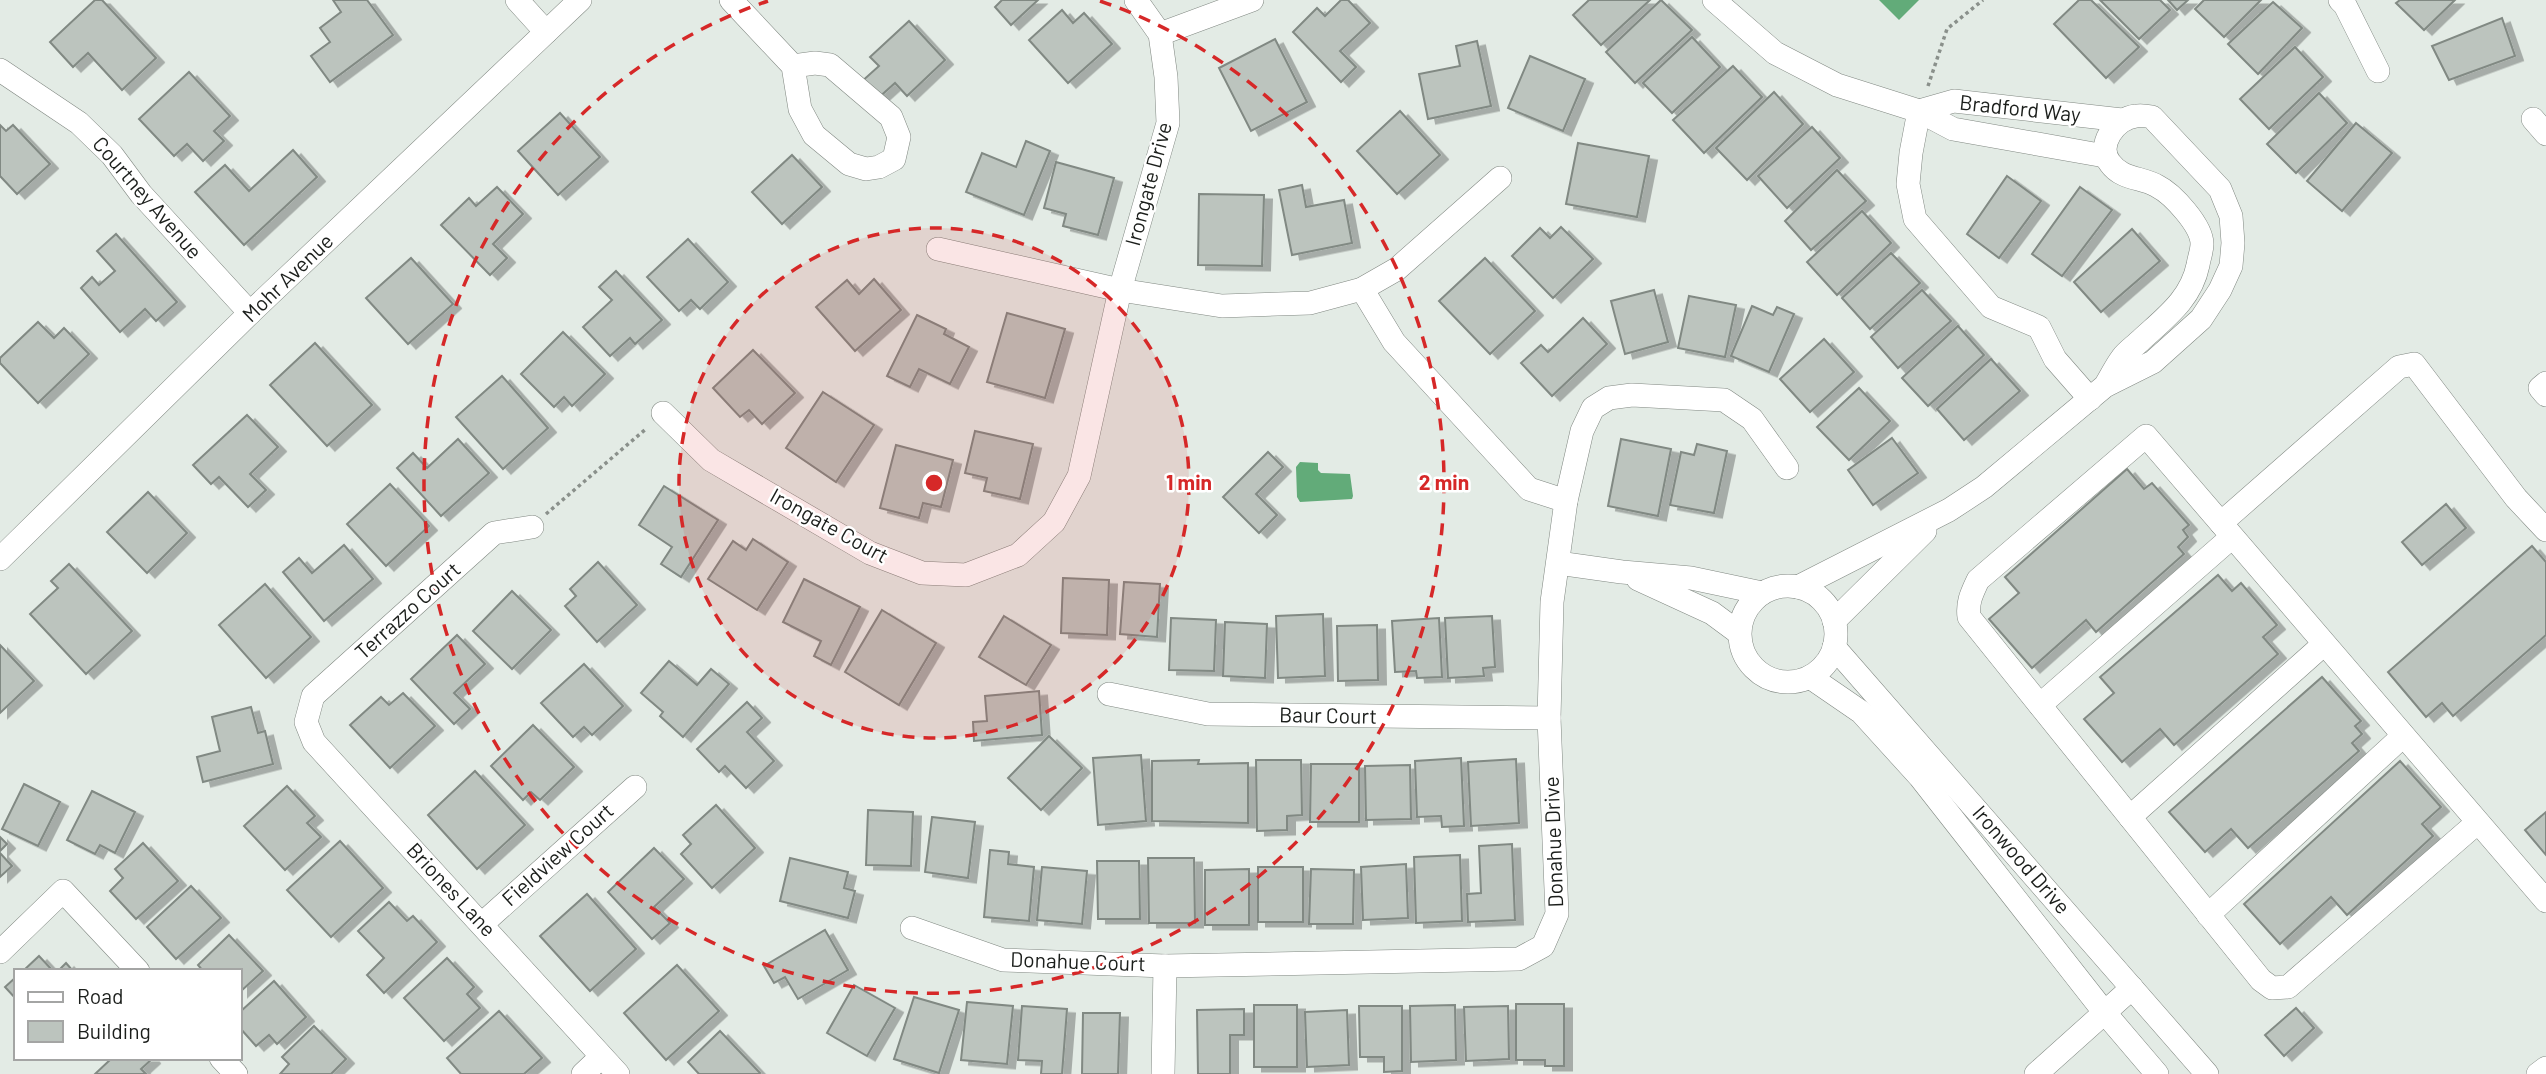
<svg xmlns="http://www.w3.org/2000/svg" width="2546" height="1074" font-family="Barlow,sans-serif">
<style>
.water{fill:#62ab79}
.building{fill:#bcc4be;stroke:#818983;stroke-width:2;filter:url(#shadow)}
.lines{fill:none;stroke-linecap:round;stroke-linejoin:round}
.minor-casing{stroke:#818882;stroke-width:24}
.path{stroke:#8a908b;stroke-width:3.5;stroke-dasharray:3.5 3.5;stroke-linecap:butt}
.minor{stroke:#fff;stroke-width:23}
.ring{fill:none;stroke:#d62828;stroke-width:3.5;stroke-dasharray:12 9}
.labels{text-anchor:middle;stroke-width:5;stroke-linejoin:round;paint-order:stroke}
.street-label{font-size:21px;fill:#1b1e1b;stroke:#fff}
.centre{fill:#d62828;stroke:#fff;stroke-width:3.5}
.ring-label{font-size:21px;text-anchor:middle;font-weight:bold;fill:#d62828;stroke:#fff;stroke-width:5;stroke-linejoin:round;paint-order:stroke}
</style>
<defs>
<filter id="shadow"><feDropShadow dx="8" dy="4.5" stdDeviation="0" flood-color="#0004"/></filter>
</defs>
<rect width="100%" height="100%" fill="#e3ebe5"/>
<g class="water">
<path d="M1879,0H1919L1899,20Z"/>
<path d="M1300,462L1318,463V470L1321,473L1350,474L1353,496L1352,499L1300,502L1297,497L1296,467Z"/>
</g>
<g class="building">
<path d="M95,0H102L156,58L122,90L88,53L73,67L50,42Z"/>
<path d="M333,0H367L393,35L330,82L311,56L330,42L320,28L341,12Z"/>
<path d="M1002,0H1038L1011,25L995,7Z"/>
<path d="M1341,0H1348L1370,23L1340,51L1356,67L1341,82L1293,32L1317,8L1325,16Z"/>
<path d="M1589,0H1650L1601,45L1573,15Z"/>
<path d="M1661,0L1692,30L1635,83L1606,52Z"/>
<path d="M2079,0H2091L2139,47L2106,78L2054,24Z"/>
<path d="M2100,0H2160L2170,10L2139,39Z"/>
<path d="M2168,0H2188L2177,10Z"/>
<path d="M2204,0H2261L2224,37L2195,9Z"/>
<path d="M2400,0H2455L2424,30L2396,3Z"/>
<path d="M2273,2L2302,28L2258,74L2228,44Z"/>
<path d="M1062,10L1073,23L1084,13L1112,44L1068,83L1029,40Z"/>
<path d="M2502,18L2515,56L2449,80L2432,46Z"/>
<path d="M909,21L945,60L907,96L895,83L876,100L860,83L879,66L870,57Z"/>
<path d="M1692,37L1720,67L1672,113L1643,83Z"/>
<path d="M1275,39L1307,102L1251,131L1219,68Z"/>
<path d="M1477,41L1491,106L1428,119L1419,74L1460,66L1456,46Z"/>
<path d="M2295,47L2323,77L2269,129L2240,99Z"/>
<path d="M1530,56L1585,79L1563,131L1508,108Z"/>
<path d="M1733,66L1762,97L1704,153L1673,120Z"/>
<path d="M189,72L230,116L214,131L224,141L203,161L187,144L174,156L139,119Z"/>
<path d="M1774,92L1803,124L1747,180L1716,148Z"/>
<path d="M2319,93L2347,123L2296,173L2267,144Z"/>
<path d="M1400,111L1440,155L1397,194L1357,151Z"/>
<path d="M560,113L600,157L558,195L518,151Z"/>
<path d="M2356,123L2392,153L2342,211L2307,181Z"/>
<path d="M0,125L6,131L13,125L50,164L17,194L0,176Z"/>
<path d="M1812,127L1840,158L1787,208L1758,176Z"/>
<path d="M1026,141L1050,151L1024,215L966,192L982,153L1016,167Z"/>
<path d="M1578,143L1649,156L1637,217L1566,204Z"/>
<path d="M293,150L317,177L244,245L195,192L225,165L249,191Z"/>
<path d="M792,155L822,187L782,224L752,192Z"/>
<path d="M1056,162L1114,178L1098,235L1063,226L1066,214L1044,208Z"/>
<path d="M1837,170L1866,201L1811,250L1785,221Z"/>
<path d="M2007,176L2041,201L1999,258L1967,234Z"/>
<path d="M1302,185L1306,207L1344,200L1352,243L1292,255L1279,190Z"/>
<path d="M497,187L523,214L493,244L507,258L490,275L441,225L469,198L476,206Z"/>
<path d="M2080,187L2112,210L2062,276L2032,254Z"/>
<path d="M1199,194L1264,195L1262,266L1198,265Z"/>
<path d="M1862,211L1891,243L1837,295L1807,262Z"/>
<path d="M1561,227L1593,259L1553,298L1512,256L1540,228L1550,238Z"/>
<path d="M2132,229L2160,261L2101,312L2074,282Z"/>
<path d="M116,234L177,302L156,321L145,309L120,332L81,288L92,277L99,285L115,271L97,251Z"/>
<path d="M688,239L728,282L700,309L691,300L679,311L647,277Z"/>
<path d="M1891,253L1920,283L1870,329L1842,298Z"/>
<path d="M411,258L453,304L408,344L366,298Z"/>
<path d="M1485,258L1535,311L1490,354L1439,301Z"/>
<path d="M616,271L662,320L635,344L630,338L610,356L583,327L612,300L599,287Z"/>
<path d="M874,279L901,310L855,351L816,307L847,280L859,294Z"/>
<path d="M1654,290L1668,342L1625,354L1611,301Z"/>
<path d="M1922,290L1951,321L1898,368L1871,337Z"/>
<path d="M1689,296L1736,305L1725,357L1678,348Z"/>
<path d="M1752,306L1773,315L1777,307L1794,314L1769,372L1731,356Z"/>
<path d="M1007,313L1065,329L1045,398L987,382Z"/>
<path d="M917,315L946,329L944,334L969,347L950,384L919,369L910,387L887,376Z"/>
<path d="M1583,318L1607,344L1552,396L1521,363L1541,345L1548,352Z"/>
<path d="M38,322L54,338L64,328L89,354L38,403L0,363V358Z"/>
<path d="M1958,326L1984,355L1928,406L1902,378Z"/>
<path d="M563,332L605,374L572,406L564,397L554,407L521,374Z"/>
<path d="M1824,339L1854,372L1810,412L1780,379Z"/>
<path d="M315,343L372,405L327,446L270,385Z"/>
<path d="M753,350L795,393L762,424L749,410L740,417L713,388Z"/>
<path d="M1991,359L2020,391L1964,440L1937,409Z"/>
<path d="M502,376L548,428L503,469L456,417Z"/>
<path d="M1859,388L1890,421L1849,460L1817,427Z"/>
<path d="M823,392L874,425L836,482L786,448Z"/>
<path d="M247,415L278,447L250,474L266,490L248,507L219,477L211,484L193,465Z"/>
<path d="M975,431L1033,444L1020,499L984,491L987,478L965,473Z"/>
<path d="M1892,438L1918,473L1873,505L1848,470Z"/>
<path d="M458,439L489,473L441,516L397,468L413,453L427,468Z"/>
<path d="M1621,439L1671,449L1658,516L1608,506Z"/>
<path d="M1697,444L1727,451L1714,513L1670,505L1681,452L1694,455Z"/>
<path d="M896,445L953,460L941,507L923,503L919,518L880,508Z"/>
<path d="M1268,452L1283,467L1256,494L1277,515L1259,533L1223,497Z"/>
<path d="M2127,469L2144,489L2152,483L2189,525L2183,530L2188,537L2178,547L2184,554L2096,632L2086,620L2032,668L1989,619L2019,593L2005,577Z"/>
<path d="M390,484L429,526L386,566L347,524Z"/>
<path d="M664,486L718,520L681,577L661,564L672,547L639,525Z"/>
<path d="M148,492L187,533L147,573L107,532Z"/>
<path d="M2446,504L2466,528L2422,565L2402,542Z"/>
<path d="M753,539L788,562L757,610L708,579L733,541L746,550Z"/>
<path d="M344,545L373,579L324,621L283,572L299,558L312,573Z"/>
<path d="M2532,546L2546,562V635L2453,716L2442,703L2426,717L2388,672Z"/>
<path d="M598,562L637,605L597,642L565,606L576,596L570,589Z"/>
<path d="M69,564L132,631L86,674L30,614L58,588L51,581Z"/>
<path d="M2218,575L2232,591L2241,583L2277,625L2263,637L2278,654L2174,745L2160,729L2122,762L2084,719L2114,693L2100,677Z"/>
<path d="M1063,578L1109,580L1107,635L1061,633Z"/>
<path d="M804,579L860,607L831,665L814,656L821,641L783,622Z"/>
<path d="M1124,582L1160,584L1157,637L1120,634Z"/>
<path d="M265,584L311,637L266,678L219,625Z"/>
<path d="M512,591L551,630L512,669L473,631Z"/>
<path d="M882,610L936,643L899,705L845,672Z"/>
<path d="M1323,614L1325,676L1278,678L1276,616Z"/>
<path d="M1004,616L1051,645L1026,685L979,657Z"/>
<path d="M1492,616L1495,667L1483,668L1484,676L1448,678L1445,618Z"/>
<path d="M1171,618L1216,620L1214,671L1169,670Z"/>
<path d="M1439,618L1442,677L1417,678L1416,671L1395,672L1392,621Z"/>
<path d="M1225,622L1267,624L1265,678L1223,676Z"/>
<path d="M1377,625L1378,680L1338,681L1337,626Z"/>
<path d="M457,635L485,664L454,693L470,709L454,724L411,679Z"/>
<path d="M0,645L34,681L0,713Z"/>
<path d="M669,661L697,685L711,669L729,684L683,737L660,716L663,712L641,693Z"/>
<path d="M584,664L623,706L592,735L584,727L573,737L541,703Z"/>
<path d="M2322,677L2361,721L2355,726L2362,734L2352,743L2359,751L2248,848L2231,829L2205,852L2169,812Z"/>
<path d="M1039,691L1042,735L974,741L973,722L987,721L985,696Z"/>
<path d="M403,693L435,726L390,768L350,725L381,697L389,705Z"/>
<path d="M747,702L762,718L747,732L774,761L746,788L725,766L719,772L697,749Z"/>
<path d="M251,707L258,733L265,731L273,764L203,782L197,757L220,751L212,717Z"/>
<path d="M533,725L574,767L540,800L531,792L523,800L491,766Z"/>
<path d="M1049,736L1082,768L1041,810L1008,778Z"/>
<path d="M1141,755L1146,821L1098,825L1093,758Z"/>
<path d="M1461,758L1464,826L1442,827L1441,816L1417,817L1415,761Z"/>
<path d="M1516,759L1519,823L1471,826L1468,762Z"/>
<path d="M1199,760L1198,764L1248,763V823L1152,821V761Z"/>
<path d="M1256,760H1301L1302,815L1287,816V830L1257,831Z"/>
<path d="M2400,761L2441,807L2422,824L2433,836L2347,915L2331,897L2280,944L2244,904Z"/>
<path d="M1311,764H1359V822H1310Z"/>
<path d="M1410,765L1411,819L1366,820L1365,766Z"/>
<path d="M475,771L525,825L477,869L428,815Z"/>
<path d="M24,784L60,802L38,846L2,829Z"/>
<path d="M287,786L315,816L307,823L321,837L285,870L244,826Z"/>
<path d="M92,791L135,812L115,853L100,845L95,854L67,840Z"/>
<path d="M716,805L755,848L712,888L681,854L691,844L683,835Z"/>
<path d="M868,810L913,812L911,866L866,865Z"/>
<path d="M2546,812V855L2525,830Z"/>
<path d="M932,817L975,822L968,878L925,872Z"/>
<path d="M0,837L7,844L0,851Z"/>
<path d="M340,841L383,888L331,937L287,890Z"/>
<path d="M143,843L178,881L136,919L110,891L123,878L115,869Z"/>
<path d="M1512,844L1515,920L1468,922L1467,894L1481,893L1479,846Z"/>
<path d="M654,848L684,879L654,907L670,923L652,939L608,892Z"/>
<path d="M990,850L1009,852L1008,864L1034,867L1029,921L984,917Z"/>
<path d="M0,853L12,866L0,877Z"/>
<path d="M1460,855L1462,921L1416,923L1414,857Z"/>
<path d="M790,858L848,872L844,888L855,891L848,918L780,901Z"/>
<path d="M1148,858H1194L1195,923H1149Z"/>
<path d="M1097,861H1139L1140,919H1098Z"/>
<path d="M1406,864L1408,918L1363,920L1361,867Z"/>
<path d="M1042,867L1087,871L1082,924L1037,920Z"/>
<rect x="1258" y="867" width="45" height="55"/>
<path d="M1249,869V925H1205V870Z"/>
<path d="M1311,869L1354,870L1353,924H1309Z"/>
<path d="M191,886L221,918L176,959L147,927Z"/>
<path d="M587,894L636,949L590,991L540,936Z"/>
<path d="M389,902L407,921L413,916L437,942L384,993L367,975L384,958L358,931Z"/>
<path d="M825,930L848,970L798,999L785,977L774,983L764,966Z"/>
<path d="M229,935L263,971L240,992V971H203L198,965Z"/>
<path d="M39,956L53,971H23Z"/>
<path d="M447,958L474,987L467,994L480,1008L444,1041L404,998Z"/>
<path d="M66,963L73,971H58Z"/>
<path d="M677,965L719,1011L666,1060L624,1013Z"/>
<path d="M16,977V999L5,987Z"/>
<path d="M274,981L306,1017L277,1044L269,1035L256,1046L240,1028V1012Z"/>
<path d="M854,985L895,1008L867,1056L827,1033Z"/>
<path d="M914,997L959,1010L939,1073L894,1059Z"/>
<path d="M967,1002L1013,1006L1007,1064L961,1060Z"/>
<path d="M1516,1004H1564V1066H1545V1060H1516Z"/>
<rect x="1254" y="1005" width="43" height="62"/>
<path d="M1455,1005L1456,1060L1411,1062L1410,1006Z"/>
<path d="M1022,1006L1067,1009L1062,1074H1041L1042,1061L1018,1060Z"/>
<path d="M1359,1006H1402V1071L1384,1072V1057H1360Z"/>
<path d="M1508,1006L1509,1059L1466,1061L1464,1007Z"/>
<path d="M2296,1008L2314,1028L2284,1056L2265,1035Z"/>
<path d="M1244,1009V1035H1230V1074H1198L1197,1010Z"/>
<path d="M1347,1010L1349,1065L1307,1067L1305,1012Z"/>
<path d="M499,1011L542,1058L524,1074H461L447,1058Z"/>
<path d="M1083,1013H1120L1118,1074H1082Z"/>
<path d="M314,1026L346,1059L331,1074H280L289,1064L282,1057Z"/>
<path d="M720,1031L760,1073L759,1074H699L688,1062Z"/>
<path d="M112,1058H151L152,1059L141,1069L146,1074H95Z"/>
</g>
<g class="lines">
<g class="minor-casing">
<g id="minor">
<path d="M517,0L546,32"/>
<path d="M731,0L793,66L800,109L814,135L849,164L866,169L879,167L894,159L899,137L891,117L830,65L815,63L793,66"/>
<path d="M1714,0L1775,53L1837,85L1919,111L1953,129L2105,156"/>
<path d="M2340,0L2345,5L2378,71"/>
<path d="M1160,34L1252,0"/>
<path d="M0,70L79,123L112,155L141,194L250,313"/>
<path d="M1919,111L1911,153L1908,184L1915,219L1991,307L2039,327L2055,359L2090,399"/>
<path d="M1919,111L1954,101L2122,120"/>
<path d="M2533,119L2546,134"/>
<path d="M938,249L1120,290L1222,306L1310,303L1362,289L1397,269L1500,178"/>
<path d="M1362,289L1394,342L1529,489L1566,501"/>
<path d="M2546,383L2540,388L2546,395"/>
<path d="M663,413L711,460L870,553L922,573L966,575L1018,555L1054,522L1079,476L1120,290L1168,123L1166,77L1160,34L1136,0"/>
<path d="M2221,523L2399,367L2414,364L2516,498L2546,530"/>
<path d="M532,527L494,533L313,696L306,722L314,742L618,1074"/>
<path d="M0,559L250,313L580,0"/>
<path d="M1558,563L1622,572L1691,578L1762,593"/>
<path d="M1638,579L1712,613L1739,633"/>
<circle cx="1788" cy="634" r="48"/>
<path d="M1798,587L1949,510L1984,487L2105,386L2153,362L2201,319L2220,290L2231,266L2233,243L2231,216L2220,189L2152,117C2147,116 2141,115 2136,116C2115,118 2096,146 2110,163C2122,180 2142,177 2157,186C2173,194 2202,226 2202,244C2202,251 2199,258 2198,265C2191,299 2166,317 2141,340C2135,346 2127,351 2122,358C2115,367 2111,377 2105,386"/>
<path d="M1834,621L1925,531"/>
<path d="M1834,647L2207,1074"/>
<path d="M1810,677L1861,712L1920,777L2105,1013L2157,1074"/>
<path d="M1109,694L1208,714L1549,718"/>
<path d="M2040,705L2232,537"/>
<path d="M2130,817L2324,644"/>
<path d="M2478,822L2288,987L2272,988L2261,980L1969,617C1967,602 1972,593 1978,580L2146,436L2546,901"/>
<path d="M2208,915L2403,736"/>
<path d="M482,924L635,787"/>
<path d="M912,928L1003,960L1165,966L1519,959L1543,946L1557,914L1549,718L1552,602L1566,501L1582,431L1593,408L1609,398L1632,395L1724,400L1752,419L1787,468"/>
<path d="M0,952L63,891L138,971"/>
<path d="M221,1058L236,1074"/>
<path d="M583,1074L601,1057"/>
<path d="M1163,1074L1165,966"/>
<path d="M2036,1074L2132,988"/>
<path d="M2538,1074L2546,1068"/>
</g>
</g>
<g class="path">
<path d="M1928,86L1947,29L1983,0"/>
<path d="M546,514L647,428"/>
</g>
<use href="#minor" class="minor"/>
</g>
<circle cx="934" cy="483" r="255" fill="#d62828" fill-opacity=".12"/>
<g class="ring">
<circle cx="934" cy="483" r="255"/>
<path d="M1100 1A510 510 0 1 1 768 1"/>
</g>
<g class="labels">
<g class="street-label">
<text transform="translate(2020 109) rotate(6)" y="7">Bradford Way</text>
<text transform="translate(1149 184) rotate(-75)" y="7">Irongate Drive</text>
<text transform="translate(147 198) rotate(49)" y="7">Courtney Avenue</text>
<text transform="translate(288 278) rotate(-44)" y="7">Mohr Avenue</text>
<text transform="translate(829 526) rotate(29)" y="7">Irongate Court</text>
<text transform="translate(408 611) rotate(-42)" y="7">Terrazzo Court</text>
<text transform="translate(1328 716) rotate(1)" y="7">Baur Court</text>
<text transform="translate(1554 842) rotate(-92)" y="7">Donahue Drive</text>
<text transform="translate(558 855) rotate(-42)" y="7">Fieldview Court</text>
<text transform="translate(2021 860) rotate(49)" y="7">Ironwood Drive</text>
<text transform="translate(451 890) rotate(47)" y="7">Briones Lane</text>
<text transform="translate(1078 962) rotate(2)" y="7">Donahue Court</text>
</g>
</g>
<circle cx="934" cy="483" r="10" class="centre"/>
<g class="ring-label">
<text x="1189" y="490">1 min</text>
<text x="1444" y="490">2 min</text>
</g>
<rect x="14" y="969" width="228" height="91" fill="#ffffff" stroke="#a4a5a4" stroke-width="2"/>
<rect x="28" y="992" width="35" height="10" fill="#ffffff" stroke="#a4a5a4" stroke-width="2"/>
<text x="77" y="1004" font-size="21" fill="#1b1e1b">Road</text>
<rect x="28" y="1021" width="35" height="21" fill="#bcc4be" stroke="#a4a5a4" stroke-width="2"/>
<text x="77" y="1039" font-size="21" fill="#1b1e1b">Building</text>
</svg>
